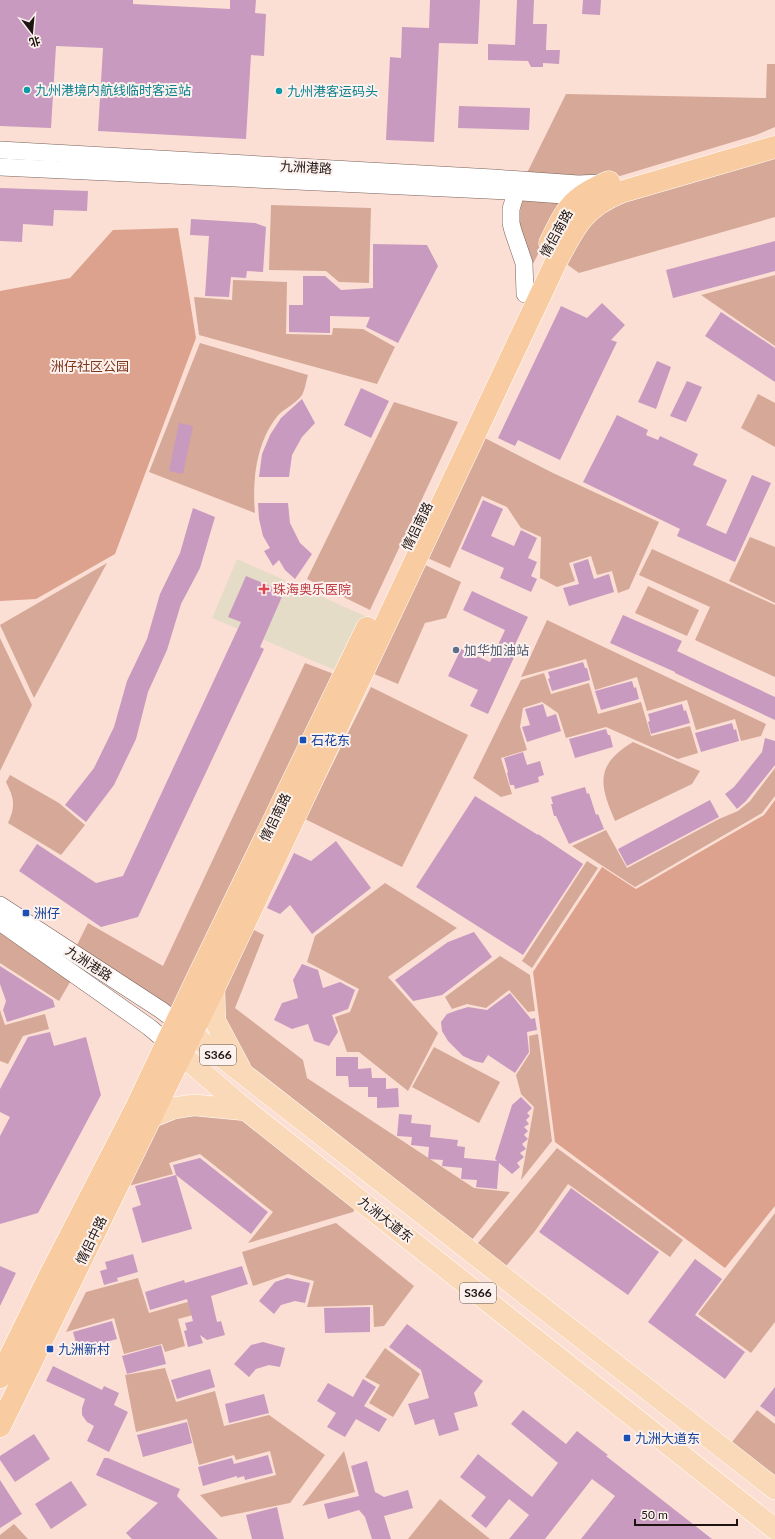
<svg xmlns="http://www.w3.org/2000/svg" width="775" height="1539" font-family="Lato,'Noto Sans SC',sans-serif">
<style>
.medical{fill:#e5dcc7}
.green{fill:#d6a897}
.forest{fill:#dca28d}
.building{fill:#c99abf}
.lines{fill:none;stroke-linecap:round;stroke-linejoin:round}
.tertiary-casing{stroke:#796159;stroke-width:18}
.primary-casing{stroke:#fff;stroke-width:22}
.trunk-casing{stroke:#fff;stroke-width:23}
.tertiary{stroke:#fff;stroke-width:17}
.primary{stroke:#fad9b8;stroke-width:21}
.trunk{stroke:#f8cca0;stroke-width:22}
.culture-dot{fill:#0f9aa8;stroke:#fcf1ed;stroke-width:1.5}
.health-dot{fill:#e0444e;stroke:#fcf1ed;stroke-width:1.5}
.service-dot{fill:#5c6f8a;stroke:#fcf1ed;stroke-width:1.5}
.transit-dot{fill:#1a4fb4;stroke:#fcf1ed;stroke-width:1.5}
.labels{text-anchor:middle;stroke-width:4;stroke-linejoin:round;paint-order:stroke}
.shield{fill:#fcf1ed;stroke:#605653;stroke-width:1}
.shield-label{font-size:12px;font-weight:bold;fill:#1d1411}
.culture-label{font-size:13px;fill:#0d838f;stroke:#fcf1ed;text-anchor:start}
.street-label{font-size:13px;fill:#1d1411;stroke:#fcf1ed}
.park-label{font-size:13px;fill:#7b351a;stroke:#fcf1ed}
.health-label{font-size:13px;fill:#be3a42;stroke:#fcf1ed;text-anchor:start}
.service-label{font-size:13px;fill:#4e5e75;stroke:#fcf1ed;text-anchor:start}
.transit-label{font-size:13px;fill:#164399;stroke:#fcf1ed;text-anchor:start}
</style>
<rect width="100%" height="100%" fill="#fbdfd5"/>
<path class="medical" d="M237,559L372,619L344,674L212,618Z"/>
<g class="green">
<path d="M767,64H775V127L756,135L610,179L526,175L566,94L766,98Z"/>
<path d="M775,151V217L579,273L561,260L593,211Z"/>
<path d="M522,195L573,199L544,242L531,268L518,229Z"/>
<path d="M271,205L371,208L369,283L339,282L326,271L269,270Z"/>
<path d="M775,275V346L701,295Z"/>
<path d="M233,280L287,282L286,334L332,335L333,328L363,329L395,347L377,384L199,335L194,297L232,300Z"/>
<path d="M200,343L308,375C306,381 305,390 302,395C295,405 282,409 276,418C256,444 252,482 255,513L149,472Z"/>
<path d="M758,394L775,403V447L741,428Z"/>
<path d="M394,402L458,422L370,610L307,579Z"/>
<path d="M479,435L553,473L659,522L629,589L618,593L612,571L597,575L591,556L569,563L575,581L557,587L540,578L541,537L521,528L507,507L482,496L450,568L423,556Z"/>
<path d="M750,537L775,547V603L729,581Z"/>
<path d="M652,549L775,605V677L695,640L710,607L639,575Z"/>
<path d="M419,562L461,582L446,618L425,623L398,684L367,671Z"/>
<path d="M107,563L34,698L0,625Z"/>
<path d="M648,586L699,610L687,636L635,613Z"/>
<path d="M547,620L766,724L761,736L741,741L735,719L696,730L687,700L647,711L637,677L595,690L586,659L521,677Z"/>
<path d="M0,638L32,705L0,771Z"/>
<path d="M305,663L339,676L176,1018L74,951L88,923L163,966Z"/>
<path d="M544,673L551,694L589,683L598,714L641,702L651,736L690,726L698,753L678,759L606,727L566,738L558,713L542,702L523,708L520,727L527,750L501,758L512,794L501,797L473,778L521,680Z"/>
<path d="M371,687L468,735L402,867L305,819Z"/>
<path d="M633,742L700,771L692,784L615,821C599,784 595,765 633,742Z"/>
<path d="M775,768V796L762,813L635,887L572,846L606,830L627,868L719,819L738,811L750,801Z"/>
<path d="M10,775L59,803L85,825L61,855L8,823C16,806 14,798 6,782Z"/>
<path d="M587,861L598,868L532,968L522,961Z"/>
<path d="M385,883L457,928L388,977L438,1033L408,1091L359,1052H347L335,1017L350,1012L359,989L307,962L315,936Z"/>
<path d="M0,926L73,977L59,1001L0,963Z"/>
<path d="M248,927L264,935L235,1008L303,1060L307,1078L474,1188L510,1192L467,1246L247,1074L217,1019L218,987Z"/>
<path d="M500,956L530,975L535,1011L528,1012L509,990L486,1008L467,1004L452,1009L445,997Z"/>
<path d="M0,1010L5,1025L45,1014L49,1029L23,1036L8,1064L0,1061Z"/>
<path d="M538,1034L552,1141L521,1180L534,1107L521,1094L516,1075L530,1053L529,1036Z"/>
<path d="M434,1047L500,1082L479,1123L412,1087Z"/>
<path d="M172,1113L246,1115L359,1204L353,1212L248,1243L273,1212L200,1154L169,1163L173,1174L121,1188L154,1120Z"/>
<path d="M557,1148L683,1240L670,1257L568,1184L535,1231L502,1271L473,1249Z"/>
<path d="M775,1213V1322L751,1353L698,1314Z"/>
<path d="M336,1223L414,1286L384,1326L374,1327L373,1305L307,1307L314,1281L288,1274L253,1286L242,1252Z"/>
<path d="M138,1278L149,1313L191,1301L212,1310L178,1319L185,1346L165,1352L162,1344L124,1354L114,1318L66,1332L86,1292Z"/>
<path d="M385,1348L420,1374L393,1417L369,1403L380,1385L365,1377Z"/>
<path d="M165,1368L176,1402L215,1391L224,1426L269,1415L325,1455L290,1503L221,1517L200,1495L276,1475L270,1451L236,1460L234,1455L199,1465L187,1419L136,1432L125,1375Z"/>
<path d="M757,1410L775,1424V1482L729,1446Z"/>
<path d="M344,1451L355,1492L302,1506Z"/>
<path d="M440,1499L490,1539H408Z"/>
<path d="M14,1524L28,1539H0V1535Z"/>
</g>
<g class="forest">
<path d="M178,228L196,338L115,554L36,599L0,601V291L70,278L113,230Z"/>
<path d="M775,800V1206L725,1268L555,1142L533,972L602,867L636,889L764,815Z"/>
</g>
<g class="building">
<path d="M0,0H133V4L230,9V0H256L255,13L266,14L264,56L251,55L246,139L98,131L103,48L56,46L51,128L0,126Z"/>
<path d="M430,0H480L478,44L439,43L434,142L386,140L390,57L401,58L402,27L429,28Z"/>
<path d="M517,0H534L533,24H547L546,50H560L559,64L543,63V67H531L528,61L488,60V44L515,45Z"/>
<path d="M583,0H601L600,15L582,14Z"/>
<path d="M459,106L530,108L529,130L458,128Z"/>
<path d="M0,188L88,191L87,211L54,210L53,226L23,224L22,242L0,241Z"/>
<path d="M191,219L255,223L266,227L263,272L247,271L246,278L231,277L229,297L205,296L209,236L190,235Z"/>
<path d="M775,241V271L673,298L666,270Z"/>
<path d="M373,244L427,245L438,266L398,343L366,327L370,317L330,316V333L289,332V305H303V276H325L341,290L373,288Z"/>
<path d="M602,303L625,325L611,340L617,342L560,460L518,440L515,446L498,438L561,306L587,318Z"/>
<path d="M721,312L775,348V382L705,336Z"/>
<path d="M657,361L671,367L656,409L638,402Z"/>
<path d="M687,381L702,387L686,422L670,416Z"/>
<path d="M361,388L389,401L371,438L344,425Z"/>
<path d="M302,399L315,423L302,437L292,455L289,477H259L262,454L270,435L281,418Z"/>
<path d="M617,415L648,430L646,435L658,440L660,436L698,454L693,465L727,480L706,525L726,534L752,475L771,483L735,562L677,536L680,529L583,482Z"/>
<path d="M179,423L193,426L183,474L169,471Z"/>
<path d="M483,500L503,509L491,536L514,546L521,530L537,538L528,558L537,562L531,576L537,579L531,592L500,578L504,568L461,549Z"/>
<path d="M258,503H288L290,523L300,543L312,554L295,579L285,570L279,560L273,566L264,551L270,548L263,536L259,519Z"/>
<path d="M193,508L215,517L200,568L181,604L167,650L148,692L136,739L114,785L86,822L65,805L94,768L114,727L127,681L147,639L160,594L180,553Z"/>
<path d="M588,559L594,579L609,574L614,592L569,606L563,588L579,584L573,564Z"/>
<path d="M246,576L284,592L260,647L264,649L138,917L101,927L19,871L37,844L96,883L123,876L241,622L228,617Z"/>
<path d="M472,591L528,617L512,651L516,653L488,714L470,706L478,690L448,676L461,649L490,662L505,630L463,610Z"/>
<path d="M623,615L682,641L677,651L775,697V720L675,673V672L610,643Z"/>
<path d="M583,662L585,668H587L590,680L552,691L548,679L550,678L548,672Z"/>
<path d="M632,681L634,688L636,687L639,699L601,710L595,691Z"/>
<path d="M543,704L547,717L556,714L561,731L527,742L522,727L530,725L525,709Z"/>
<path d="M682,704L684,711L686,710L690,723L651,734L648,722L650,721L648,714Z"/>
<path d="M732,723L734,730L736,729L739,741L701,752L695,733Z"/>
<path d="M606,729L608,735H610L613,747L575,758L569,739Z"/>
<path d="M765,738L775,741V765L746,801L737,809L725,794L734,787L762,752Z"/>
<path d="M523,752L527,765L540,761L544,775L538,777L539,782L515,789L514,785H510L507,773L508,772L504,758Z"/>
<path d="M585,787L587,794L589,793L596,815L598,814L604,829L569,844L556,816H554L551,804H553L551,797Z"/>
<path d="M475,796L538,835V834L583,864L523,955L416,887Z"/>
<path d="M710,800L719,817L627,866L618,849Z"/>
<path d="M336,841L371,888L312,934L290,905L280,914L267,908L294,853L311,861Z"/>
<path d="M474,932L492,957L442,995L413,1001L395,980L448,942Z"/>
<path d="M302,964L318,970L323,988L340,982L355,990L348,1009L332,1015L338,1032L329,1046L314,1041L308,1024L292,1029L274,1020L282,1003L298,998L293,980Z"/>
<path d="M0,966L53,1000L55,1007L7,1022L3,1010L6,1001L0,984Z"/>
<path d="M510,993L531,1019L535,1018L537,1030L527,1032L529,1052L515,1073L488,1055L483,1063L474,1061L463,1056L448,1041L442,1031L441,1022L447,1014L458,1010L468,1007L487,1010Z"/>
<path d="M50,1032L54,1046L86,1037L101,1095L38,1213L0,1224V1136L10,1117L0,1112V1089L28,1037Z"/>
<path d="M336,1057H358V1069L371,1068L372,1078H386V1089L398,1088L399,1107L377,1108V1097H368V1087H349L348,1076H336Z"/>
<path d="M521,1097L532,1108L527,1113L530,1116L526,1120L529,1124L524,1127L528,1131L524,1135L528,1139L522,1144L526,1149L520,1153L524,1157L517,1163L520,1167L512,1174L499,1163L497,1189L476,1187L477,1180L461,1179L462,1168L442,1166L443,1160L428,1159L429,1147L411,1145L412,1137L397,1136L399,1114L412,1115L411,1123L431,1125L430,1137L458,1140L457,1146L465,1147L464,1158L497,1161L495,1159L512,1105Z"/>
<path d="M200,1158L268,1212L251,1234L176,1175L192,1229L142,1243L132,1208L141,1205L135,1186L176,1175L173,1165Z"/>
<path d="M571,1188L659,1252L628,1295L539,1232Z"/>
<path d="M133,1254L138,1272L117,1278L118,1281L104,1285L100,1271L107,1269L105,1262Z"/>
<path d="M695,1259L722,1279L695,1315L745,1352L725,1379L648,1322Z"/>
<path d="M0,1266L16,1273L0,1306Z"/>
<path d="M242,1266L248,1284L211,1296L217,1322L221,1321L225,1335L207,1340L200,1335L203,1343L188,1347L184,1331L187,1330L185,1323L193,1321L187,1299L150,1310L145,1292L184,1280L185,1283Z"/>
<path d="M287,1278L310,1283L305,1303L295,1301L281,1305L274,1314L259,1301L275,1282Z"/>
<path d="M370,1307V1332L325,1333L324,1308Z"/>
<path d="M112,1321L117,1339L78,1350L73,1332Z"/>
<path d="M407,1324L483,1381L474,1393L478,1406L454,1413L459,1430L439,1436L434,1419L415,1425L408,1404L429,1398L421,1370L389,1347Z"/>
<path d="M263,1342L285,1348L280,1367L269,1365L256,1369L249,1377L234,1364L251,1345Z"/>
<path d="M161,1345L166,1364L127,1374L122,1356Z"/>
<path d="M53,1366L102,1390L104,1386L119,1393L114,1405L128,1412L109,1452L87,1441L94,1426L87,1422L82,1415V1408L85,1399L46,1381Z"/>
<path d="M210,1369L215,1387L177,1399L171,1380Z"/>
<path d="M363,1379L376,1387L364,1406L387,1419L379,1432L356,1419L345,1437L327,1427L336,1413L317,1401L328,1383L353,1397Z"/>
<path d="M775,1387V1417L760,1406Z"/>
<path d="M264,1394L269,1413L229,1423L225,1404Z"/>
<path d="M523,1410L566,1444L577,1431L608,1455L606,1456L712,1539H581L615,1496L592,1479L545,1539H509L529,1515L509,1499L486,1528L471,1516L486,1497L460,1477L478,1454L532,1497L558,1463L511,1424Z"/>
<path d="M187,1422L192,1443L143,1457L137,1435Z"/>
<path d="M34,1434L50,1459L15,1482L0,1460V1456Z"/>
<path d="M268,1455L273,1473L245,1480L244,1476L237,1478V1476L203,1486L198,1467L232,1458L234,1464Z"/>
<path d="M104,1458H108L180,1489L177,1496L218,1539H132L126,1533L158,1503L96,1475Z"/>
<path d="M367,1461L375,1492L384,1497L408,1490L413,1508L384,1516L391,1539H372L365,1517L359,1510L328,1519L324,1504L359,1496L351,1466Z"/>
<path d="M0,1480L22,1514L0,1528Z"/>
<path d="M71,1481L87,1505L51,1529L35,1504Z"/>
<path d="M277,1507L284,1539H252L246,1515Z"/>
</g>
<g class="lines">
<g class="tertiary-casing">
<g id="tertiary">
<path d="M0,150L493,178L578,184L602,183"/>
<path d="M0,167L508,191L589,197"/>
<path d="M508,191L513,194L514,199L511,209V223L513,231L524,263L525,294"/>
<path d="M0,905L161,1010L177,1022"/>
<path d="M0,922L149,1027L167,1042"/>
</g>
</g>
<g class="primary-casing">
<g id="primary">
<path d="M214,988L215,1021L240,1068"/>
<path d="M178,1023L775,1489"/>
<path d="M169,1044L246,1110L775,1529"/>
<path d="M152,1117L174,1108L194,1105L246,1110"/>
</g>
</g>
<g class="trunk-casing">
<g id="trunk">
<path d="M550,243C567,208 572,197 609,182"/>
<path d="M0,1377L46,1283L136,1108L197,979L367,628"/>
<path d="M0,1426L214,988L556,262C574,228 583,207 621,192L775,147"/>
</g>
</g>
<use href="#tertiary" class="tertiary"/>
<use href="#primary" class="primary"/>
<use href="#trunk" class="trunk"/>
</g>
<g class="culture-dot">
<circle cx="27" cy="90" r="4"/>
<circle cx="279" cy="91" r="4"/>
</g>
<path class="health-dot" d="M262 583h4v4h4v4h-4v4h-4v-4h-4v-4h4z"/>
<circle class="service-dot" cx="456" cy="650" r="4"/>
<g class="transit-dot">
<rect x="299" y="736" width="8" height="8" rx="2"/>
<rect x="22" y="909" width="8" height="8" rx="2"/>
<rect x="46" y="1345" width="8" height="8" rx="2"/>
<rect x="623" y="1434" width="8" height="8" rx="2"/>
</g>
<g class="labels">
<g class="shield">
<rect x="200" y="1045" width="36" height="20" rx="3"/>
<rect x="460" y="1283" width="36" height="20" rx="3"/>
</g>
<g class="shield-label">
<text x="218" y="1059">S366</text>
<text x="478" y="1297">S366</text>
</g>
<g class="culture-label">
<text x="35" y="95">九州港境内航线临时客运站</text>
<text x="287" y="96">九州港客运码头</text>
</g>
<g class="street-label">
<text transform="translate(306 167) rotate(3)" y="5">九洲港路</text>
<text transform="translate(556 233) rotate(-61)" y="5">情侣南路</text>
<text transform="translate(417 526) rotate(-64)" y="5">情侣南路</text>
<text transform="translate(275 817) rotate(-64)" y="5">情侣南路</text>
<text transform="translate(89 963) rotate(33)" y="5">九洲港路</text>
<text transform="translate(386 1219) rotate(38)" y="5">九洲大道东</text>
<text transform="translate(91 1240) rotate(-64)" y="5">情侣中路</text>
</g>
<g class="park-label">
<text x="90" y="371">洲仔社区公园</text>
</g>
<g class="health-label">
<text x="273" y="594">珠海奥乐医院</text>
</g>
<g class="service-label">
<text x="464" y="655">加华加油站</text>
</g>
<g class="transit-label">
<text x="311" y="745">石花东</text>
<text x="34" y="918">洲仔</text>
<text x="58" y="1354">九洲新村</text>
<text x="635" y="1443">九洲大道东</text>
</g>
</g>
<g transform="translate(32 32) rotate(164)" stroke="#fcf1ed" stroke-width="3" paint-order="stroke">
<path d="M0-3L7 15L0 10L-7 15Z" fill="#1d1411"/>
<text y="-6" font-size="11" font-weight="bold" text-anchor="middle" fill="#1d1411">北</text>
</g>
<path d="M635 1519v6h102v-6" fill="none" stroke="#1d1411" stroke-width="2"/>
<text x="641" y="1519" font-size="12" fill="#1d1411" stroke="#fcf1ed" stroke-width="3" paint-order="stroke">50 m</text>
</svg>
